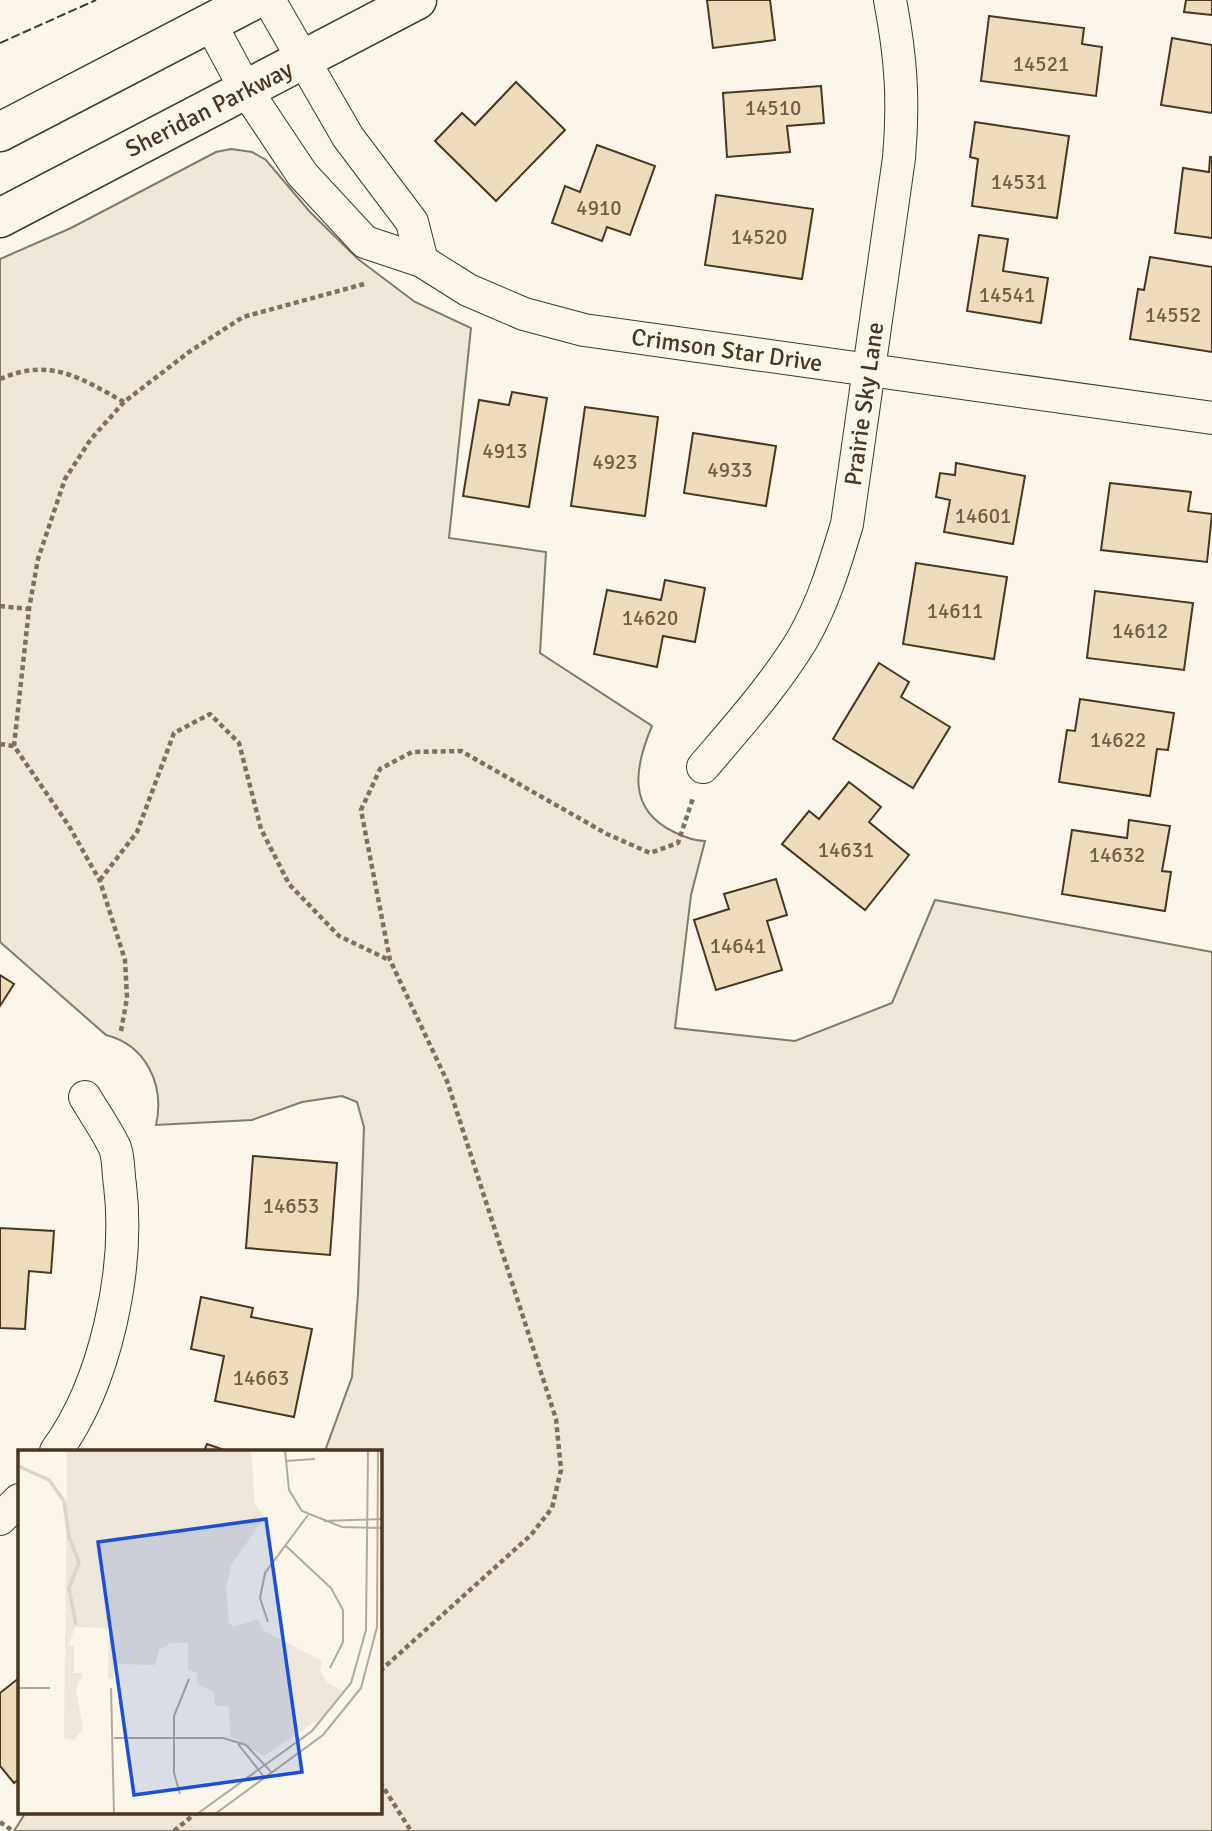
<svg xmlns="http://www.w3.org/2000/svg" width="1212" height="1831" font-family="Signika,sans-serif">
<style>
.green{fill:#ede6d9;stroke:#887966;stroke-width:2}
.building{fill:#ecdcbc;stroke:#4a3520;stroke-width:2}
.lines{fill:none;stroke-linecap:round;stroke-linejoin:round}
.minor-casing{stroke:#4a3520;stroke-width:34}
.secondary-casing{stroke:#4a3520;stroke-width:41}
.path{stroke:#7f6f5c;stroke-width:4.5;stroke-dasharray:5 3.5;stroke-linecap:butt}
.minor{stroke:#fbf6e9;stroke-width:32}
.secondary{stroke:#fbf6e9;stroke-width:38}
.fence{stroke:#4a3520;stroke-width:2;stroke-dasharray:9 3.5;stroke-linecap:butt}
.labels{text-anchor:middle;stroke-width:5;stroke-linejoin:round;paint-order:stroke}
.number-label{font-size:21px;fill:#725f47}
.street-label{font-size:24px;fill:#4a3520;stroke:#fbf6e9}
.inset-river{fill:none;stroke:#dcd4c6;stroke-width:3.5}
.inset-road{fill:none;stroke:#b4a999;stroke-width:2}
.view{fill:#1d4ed8;fill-opacity:0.15;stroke:#1d4ed8;stroke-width:3.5}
.inset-edge{fill:none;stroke:#4a3520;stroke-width:3.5}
</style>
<rect width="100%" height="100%" fill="#fbf6e9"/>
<path class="green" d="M231,149L252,152L266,160L310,212L358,259L415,302L471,328L449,538L546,552L540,653L652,726C635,766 626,809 674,832C684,837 694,841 705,841L691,895L675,1028L795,1041L892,1003L935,900L1212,952V1831H14L26,1812H380V1451H325L352,1377L358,1293L364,1127L357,1102L342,1096L302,1102L252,1120L156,1125C165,1085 146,1045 106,1035L0,942V259L71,228L216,152Z"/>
<g class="building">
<path d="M707,0H770L775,40L713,48Z"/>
<path d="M1186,0H1212V15L1184,12Z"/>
<path d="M989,16L1084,28L1082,44L1102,47L1096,96L981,81Z"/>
<path d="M1172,38L1212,45V113L1161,105Z"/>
<path d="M516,82L565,130L496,201L435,141L462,113L475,125Z"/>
<path d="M821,86L824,123L787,126L790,152L727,157L723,93Z"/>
<path d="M975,122L1069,136L1057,218L972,206L978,159L970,157Z"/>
<path d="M597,145L655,166L630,235L607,227L602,241L552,223L565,186L580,192Z"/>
<path d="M1210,157H1212V238L1175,233L1183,168L1209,172Z"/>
<path d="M716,195L813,209L802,279L705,265Z"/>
<path d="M979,235L1008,239L1003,271L1048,278L1041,323L967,311Z"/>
<path d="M1150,257L1212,267V352L1130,339L1138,289L1144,290Z"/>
<path d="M512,392L547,398L529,507L463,496L479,400L509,405Z"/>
<path d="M585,407L658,417L645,516L571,506Z"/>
<path d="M693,433L776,446L766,506L684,493Z"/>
<path d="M956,463L1025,476L1013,544L944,532L950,500L936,497L940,473L955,475Z"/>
<path d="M1110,483L1191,492L1188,511L1212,514L1207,562L1101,550Z"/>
<path d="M916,563L1007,577L994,659L903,644Z"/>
<path d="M665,580L705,588L695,642L663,636L657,667L594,654L607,590L661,600Z"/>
<path d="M1095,591L1193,603L1184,670L1087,658Z"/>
<path d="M879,663L909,682L901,697L950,727L913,788L833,739Z"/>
<path d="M1080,699L1174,713L1168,750L1157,749L1150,796L1059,782L1067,730L1075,731Z"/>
<path d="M849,782L881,807L869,822L909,855L865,910L782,844L809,811L819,819Z"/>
<path d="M1129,820L1170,826L1162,871L1171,872L1165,911L1062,894L1072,830L1127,838Z"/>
<path d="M776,879L787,915L767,921L782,970L716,990L694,920L729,909L724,894Z"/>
<path d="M0,975L14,984L0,1006Z"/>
<path d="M253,1156L337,1163L330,1255L246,1248Z"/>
<path d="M0,1228L54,1231L51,1273L29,1271L25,1329L0,1328Z"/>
<path d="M201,1297L253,1308L251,1317L312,1329L294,1417L215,1401L224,1356L191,1349Z"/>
<path d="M207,1444L227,1451H204Z"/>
<path d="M19,1678V1779L14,1783L0,1766V1693Z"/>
</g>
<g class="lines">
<g class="minor-casing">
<g id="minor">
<path d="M269,0L348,137L412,222L422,261"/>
<path d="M210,23L246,90L302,174L365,242L422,261L468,290L524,314L584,330L1212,418"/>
<path d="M703,767C738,726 774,686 802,640C823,604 835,564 847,524L899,158C904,100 901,57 890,0"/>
<path d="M56,1451C106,1383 130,1268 120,1185C118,1174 119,1159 115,1148C107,1131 95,1114 85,1097"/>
<path d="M0,1519L19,1500"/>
</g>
</g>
<g class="secondary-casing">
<g id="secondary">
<path d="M0,132L254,0"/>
<path d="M0,218L417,0"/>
</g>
</g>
<g class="path">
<path d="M0,379C51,357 80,378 124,402"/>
<path d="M0,606L29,609"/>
<path d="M0,744L14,746"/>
<path d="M100,880L137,832L174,733L210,714L239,743L261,829L289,884L339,936L389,960"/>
<path d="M121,1031L127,998L125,960L100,881L69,826L14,746L29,609L38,559L65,479L91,439L124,402L189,352L243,317L364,284"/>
<path d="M380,1671L531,1535L552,1508L561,1470L556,1419L447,1081L390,960L361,810L380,769L412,752L461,751L607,834L650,853L678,843L693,798"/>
<path d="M380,1782L411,1831"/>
<path d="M0,1822L13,1831"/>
<path d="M174,1831L197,1812"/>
</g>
<use href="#minor" class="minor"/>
<use href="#secondary" class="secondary"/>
<path class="fence" d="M0,43L96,0"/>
</g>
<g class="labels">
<g class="number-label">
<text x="1041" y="71">14521</text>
<text x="773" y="115">14510</text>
<text x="1019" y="189">14531</text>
<text x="599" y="215">4910</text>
<text x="759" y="244">14520</text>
<text x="1007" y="302">14541</text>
<text x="1173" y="322">14552</text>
<text x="505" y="458">4913</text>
<text x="615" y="469">4923</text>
<text x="730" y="477">4933</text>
<text x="983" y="523">14601</text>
<text x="955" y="618">14611</text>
<text x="650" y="625">14620</text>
<text x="1140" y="638">14612</text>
<text x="1118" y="747">14622</text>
<text x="846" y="857">14631</text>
<text x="1117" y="862">14632</text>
<text x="738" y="953">14641</text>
<text x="291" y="1213">14653</text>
<text x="261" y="1385">14663</text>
</g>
<g class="street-label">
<text transform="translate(209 109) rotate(-27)" y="8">Sheridan Parkway</text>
<text transform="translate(727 350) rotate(8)" y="8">Crimson Star Drive</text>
<text transform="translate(864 404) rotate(-82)" y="8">Prairie Sky Lane</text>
</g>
</g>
<g transform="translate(18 1450)">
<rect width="364" height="364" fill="#fbf6e9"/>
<path d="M49,0H233L237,54L247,67L213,115L208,138L211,173L215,177L240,169L245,180L304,211L302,221L310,233L325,241L304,267L246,306L212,286L211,256H197L196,242L179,234V223L170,219V193H153L141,200L137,215L96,214V229L90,228L91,178L57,177L51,195L56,196V223H65L58,239L65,279L56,290L46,288Z" fill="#ede6d9"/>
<path class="inset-river" d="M0,16L31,30L46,51L51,87L61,112L51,138L58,175"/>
<path class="inset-road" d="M267,0L271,40L284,61L324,77L364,78M267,11L297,9M306,71L364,69M268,96L313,138L325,160V192L312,218M250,172L242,148L247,123L290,65M0,238H32M93,238L96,364M96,288H205L228,295L254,323M220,294L247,328M162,344L156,323V266L171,229M179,364L294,281L333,233L348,180L350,0M197,364L305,285L343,238L359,177L360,0"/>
<path class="view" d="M248,69L284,322L116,345L80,92Z"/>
<rect width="364" height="364" class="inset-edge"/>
</g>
</svg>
